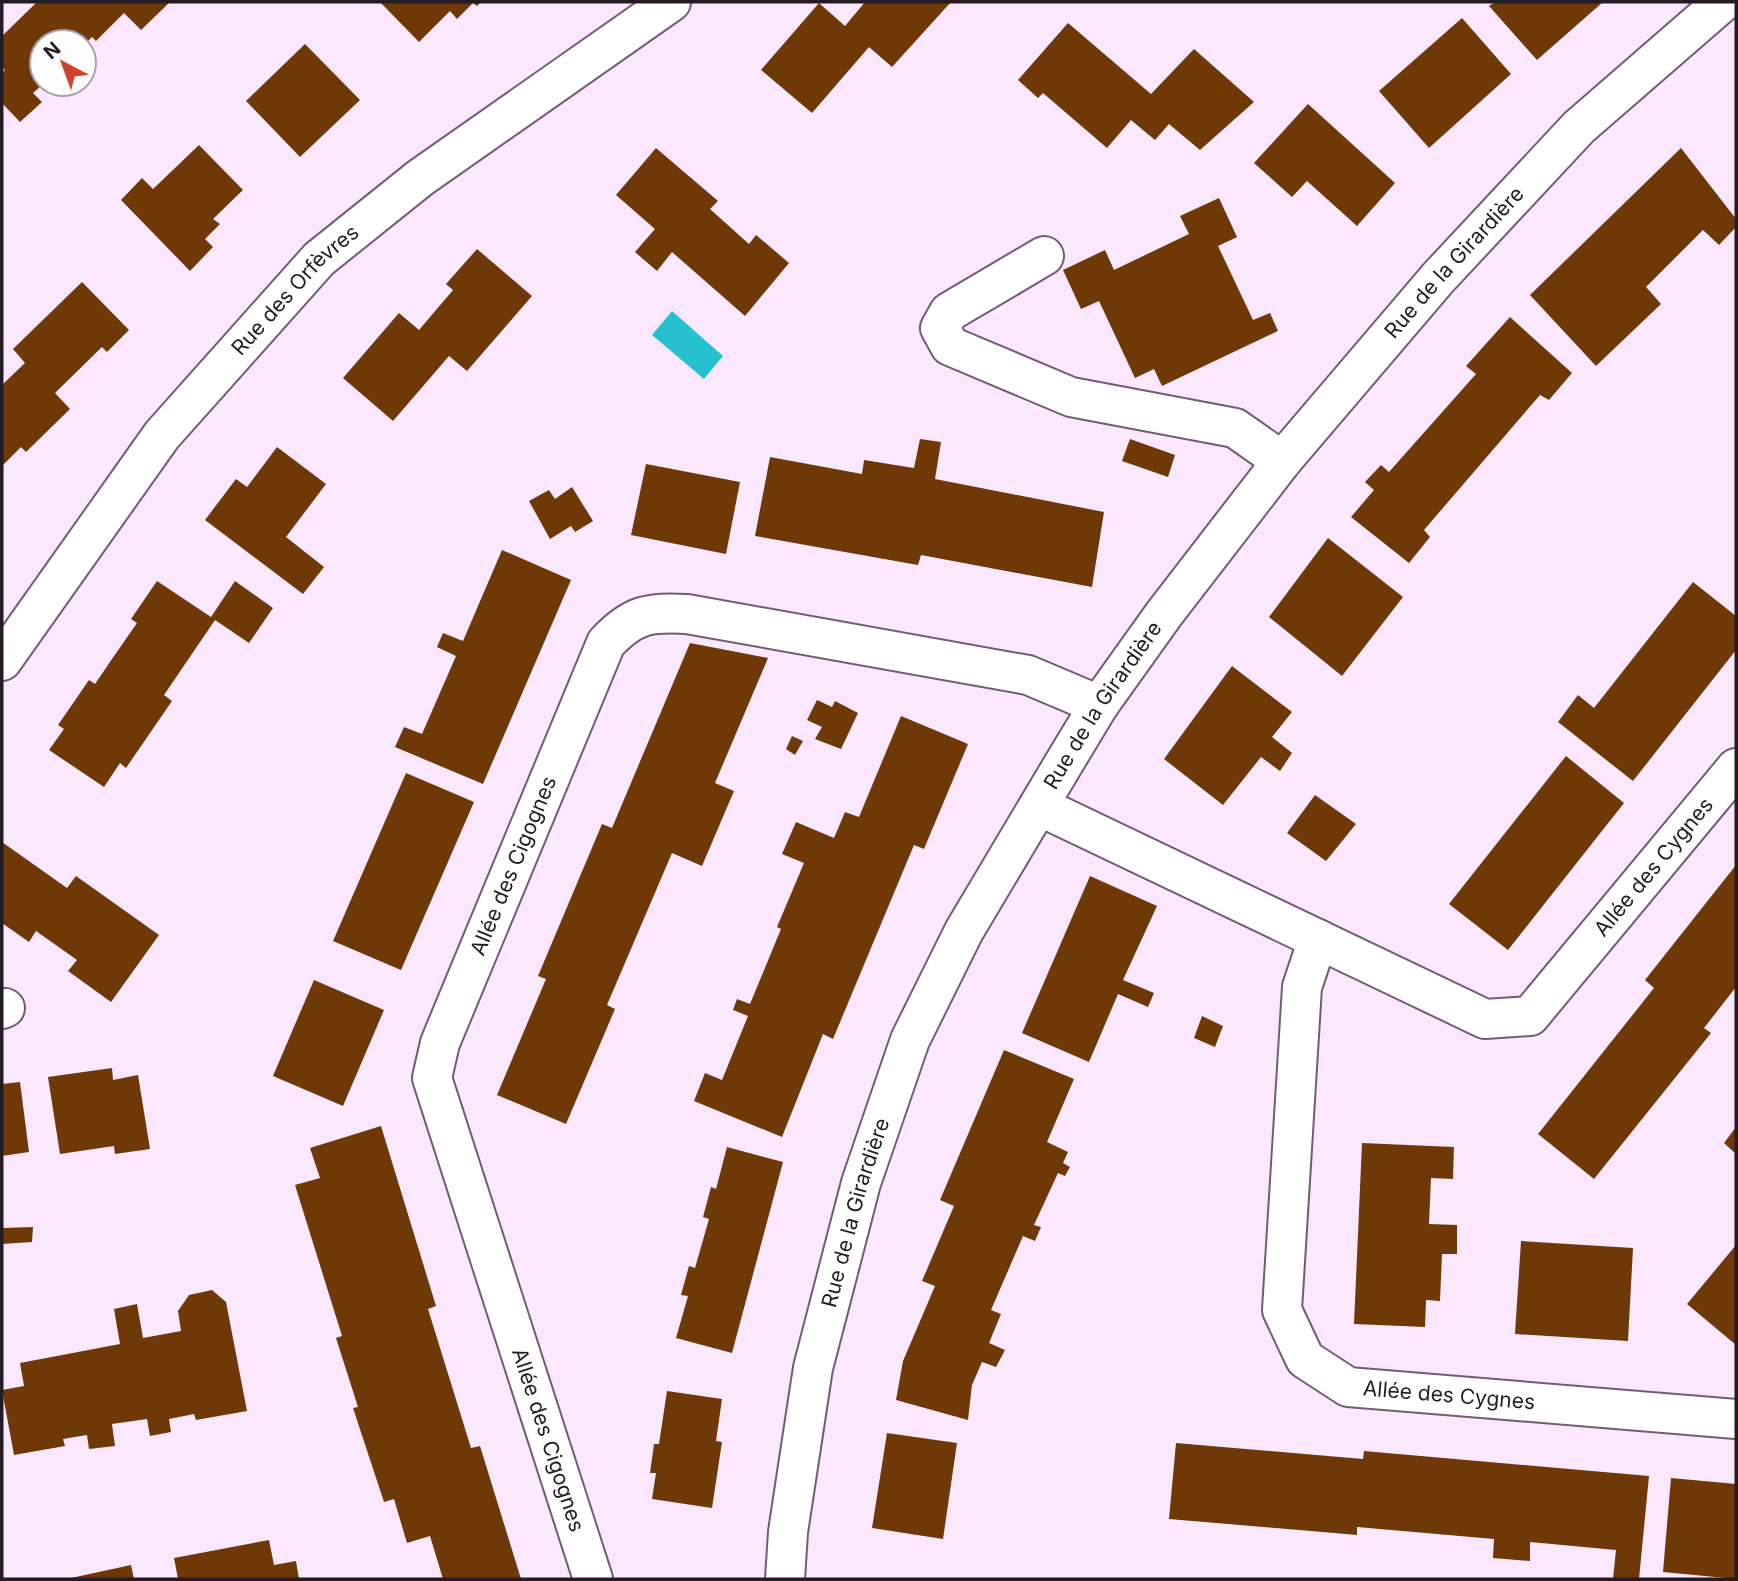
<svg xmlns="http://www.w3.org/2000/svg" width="1738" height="1581" font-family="Inter,sans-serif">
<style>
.water{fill:#27c0ce}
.building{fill:#6f3807}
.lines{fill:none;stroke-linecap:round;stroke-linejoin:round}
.minor-casing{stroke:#715c74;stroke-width:42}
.minor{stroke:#fff;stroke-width:38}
.labels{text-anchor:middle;stroke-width:7;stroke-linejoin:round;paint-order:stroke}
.street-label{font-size:21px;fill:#241b25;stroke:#fdfdfd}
</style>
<rect width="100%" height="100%" fill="#fbe8fe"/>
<path class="water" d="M672,311L723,356L704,379L652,335Z"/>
<g class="building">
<path d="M37,2H170L141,30L124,13L96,41L92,37L84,45V42H42V85L33,93L42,102L20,122L2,103V73L5,70L2,67V36Z"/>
<path d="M380,2H481L477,6L473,3L457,19L450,11L419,42Z"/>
<path d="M865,2H951L892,67L869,47L812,113L761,70L819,3L845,26Z"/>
<path d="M1495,2H1603L1537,60L1489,6Z"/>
<path d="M1462,18L1511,74L1429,148L1379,91Z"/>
<path d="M1068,23L1151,94L1194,49L1254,102L1200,150L1169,124L1155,140L1131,120L1107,148L1043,93L1038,98L1018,80Z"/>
<path d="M305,44L360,100L300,157L246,101Z"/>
<path d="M1308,104L1395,183L1357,226L1307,181L1292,197L1254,163Z"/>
<path d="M199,145L243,190L213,219L220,224L205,239L213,247L190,271L121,200L142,178L153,189Z"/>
<path d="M656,148L718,201L710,209L749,244L756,235L789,263L745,316L672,252L657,271L635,252L655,229L616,195Z"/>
<path d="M1681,148L1736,219V227L1719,245L1703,230L1646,287L1661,304L1596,366L1530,295Z"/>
<path d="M1219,198L1237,237L1218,246L1253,320L1270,313L1278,331L1162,386L1154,369L1135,378L1099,301L1081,309L1063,270L1105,250L1114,270L1189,234L1180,216Z"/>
<path d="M477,249L532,296L467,371L449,356L393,421L343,378L399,313L419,330L453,290L446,284Z"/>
<path d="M82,282L129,330L107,352L102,347L55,393L70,409L26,452L21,447L2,466V385L25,363L13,349Z"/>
<path d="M1510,317L1572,373L1549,400L1540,395L1424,530L1430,537L1409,563L1351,517L1374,490L1365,482L1381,465L1389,472L1476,374L1466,366Z"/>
<path d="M920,439L941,442L935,479L1104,512L1092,587L921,555L918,565L755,536L770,457L862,474L864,460L914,468Z"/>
<path d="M1130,439L1175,455L1168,477L1122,461Z"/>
<path d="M277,447L326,484L286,537L324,567L303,594L205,520L236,479L247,487Z"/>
<path d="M646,464L740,482L726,554L631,535Z"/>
<path d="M572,487L593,521L575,532L571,526L550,539L529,501L549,490L555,499Z"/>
<path d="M1328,538L1403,597L1342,676L1269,617Z"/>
<path d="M502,550L571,580L483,784L395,747L404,727L422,734L456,656L437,647L443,633L463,641Z"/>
<path d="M157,581L211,617L235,581L273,608L249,643L215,620L164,695L172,701L126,768L120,763L104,787L49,750L64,729L58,725L89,680L95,684L112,659L137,623L131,619Z"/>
<path d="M1693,582L1736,616V650L1633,781L1558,722L1578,695L1594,708Z"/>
<path d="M690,643L768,658L715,783L734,791L702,866L672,853L607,1005L615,1009L566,1124L497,1095L546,979L538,976L602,824L612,828Z"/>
<path d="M1232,666L1292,712L1272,737L1292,753L1280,771L1261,757L1223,805L1164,759Z"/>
<path d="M817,700L832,707L835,701L858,713L841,749L815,739L822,727L807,720Z"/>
<path d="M901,716L968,744L924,849L914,845L833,1039L823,1034L782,1137L694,1101L705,1073L722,1080L748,1016L733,1010L737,999L750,1004L781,929L777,927L804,863L782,854L796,822L834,838L845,812L859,817Z"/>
<path d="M792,736L803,741L795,755L786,749Z"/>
<path d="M1566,756L1624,803L1508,950L1449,904Z"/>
<path d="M406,773L474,802L401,970L333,941Z"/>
<path d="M1315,795L1356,824L1326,861L1287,833Z"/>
<path d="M2,842L67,888L76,876L159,935L111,1002L68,971L77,960L36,931L29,942L2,923Z"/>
<path d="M1736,865V987L1704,1028L1711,1033L1594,1179L1538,1134L1654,988L1645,980Z"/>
<path d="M1090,876L1157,906L1123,980L1154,993L1148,1007L1118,994L1089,1062L1022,1033Z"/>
<path d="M314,980L384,1010L343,1106L273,1076Z"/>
<path d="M1202,1016L1223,1026L1215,1047L1194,1038Z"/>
<path d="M1004,1050L1074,1079L1047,1142L1068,1152L1063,1163L1070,1167L1065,1176L1058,1173L1034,1225L1041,1227L1035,1241L1023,1236L991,1310L1001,1314L989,1343L1005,1350L996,1367L982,1362L972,1385L968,1420L896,1400L903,1361L935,1286L922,1281L954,1206L940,1200Z"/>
<path d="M112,1068L113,1080L138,1075L150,1149L115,1154L114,1146L60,1154L48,1077Z"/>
<path d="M20,1082L29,1152L2,1156V1084Z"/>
<path d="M381,1126L436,1306L428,1309L471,1448L480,1446L521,1579H443L430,1536L407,1543L394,1499L384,1502L353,1408L358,1407L336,1338L342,1336L295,1185L320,1178L310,1148Z"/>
<path d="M1736,1127V1154L1724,1143Z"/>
<path d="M1362,1143L1454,1147L1453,1179L1431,1178L1429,1224L1457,1225V1254H1442L1440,1301L1426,1300L1425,1327L1354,1324Z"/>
<path d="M727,1147L783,1162L732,1353L676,1338L688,1296L681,1295L689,1266L695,1268L709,1219L703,1217L711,1187L716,1189Z"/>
<path d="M33,1227L32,1242L2,1244V1228Z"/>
<path d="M1521,1241L1633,1248L1628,1341L1515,1334Z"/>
<path d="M1736,1245V1345L1687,1304Z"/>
<path d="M212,1290L226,1302L247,1411L196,1420L194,1414L169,1419L171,1432L150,1436L147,1419L112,1424L115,1446L89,1449L87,1435L63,1439L65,1446L14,1455L2,1390L24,1386L20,1363L120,1344L114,1309L137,1304L143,1338L181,1331L178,1311L189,1295Z"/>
<path d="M667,1391L722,1399L716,1441L722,1442L712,1508L652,1499L656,1473H650L654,1444H659Z"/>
<path d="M887,1433L957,1443L943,1539L872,1528Z"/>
<path d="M1176,1443L1363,1459L1364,1451L1649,1476L1639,1579H1613L1616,1550L1530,1542V1561L1493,1558L1494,1539L1357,1527V1535L1169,1519Z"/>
<path d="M1671,1478L1736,1484V1579L1663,1572Z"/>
<path d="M269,1540L274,1565L296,1561L299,1579H178L174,1558Z"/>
<path d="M131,1565L134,1579H71V1578Z"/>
</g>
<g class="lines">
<g class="minor-casing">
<g id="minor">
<path d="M1044,256L949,312L940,328L950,346L1071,397L1235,428L1282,461"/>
<path id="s1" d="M2,661L162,435L319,259L420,178L671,2"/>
<path id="s2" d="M1039,806L1485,1019L1530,1016L1736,768"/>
<path id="s3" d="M1318,939L1302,987L1282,1310L1305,1359L1348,1387L1736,1419"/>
<path d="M2,1009L5,1008"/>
<path id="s4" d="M593,1579L432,1078L440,1043L606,643C633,614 649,612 687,614L1028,675L1099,705"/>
<path id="s5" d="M785,1579L788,1532L813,1368L861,1183L910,1040L964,931L1061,768L1099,705L1164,614L1282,461L1438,278L1579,127L1723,2"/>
</g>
</g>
<use href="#minor" class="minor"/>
</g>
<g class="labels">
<g class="street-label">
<text dy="7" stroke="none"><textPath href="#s5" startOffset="1508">Rue de la Girardière</textPath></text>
<text dy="7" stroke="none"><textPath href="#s1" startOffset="474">Rue des Orfèvres</textPath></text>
<text dy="7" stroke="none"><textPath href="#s5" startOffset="942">Rue de la Girardière</textPath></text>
<text dy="7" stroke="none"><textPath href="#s4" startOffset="754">Allée des Cigognes</textPath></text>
<text dy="7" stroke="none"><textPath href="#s2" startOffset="733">Allée des Cygnes</textPath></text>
<text dy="7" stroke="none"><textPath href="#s5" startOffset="374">Rue de la Girardière</textPath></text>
<text dy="7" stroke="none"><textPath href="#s3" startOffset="581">Allée des Cygnes</textPath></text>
<text transform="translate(548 1440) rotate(72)" y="7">Allée des Cigognes</text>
</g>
</g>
<rect width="1738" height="1581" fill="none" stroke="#241b25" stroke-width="7"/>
<g transform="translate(63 63) rotate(319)"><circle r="33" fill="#fdfdfd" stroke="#a6a3a7" stroke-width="2"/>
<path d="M0-5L12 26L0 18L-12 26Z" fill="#cf442c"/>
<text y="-10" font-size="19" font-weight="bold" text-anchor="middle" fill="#241b25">N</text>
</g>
</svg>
